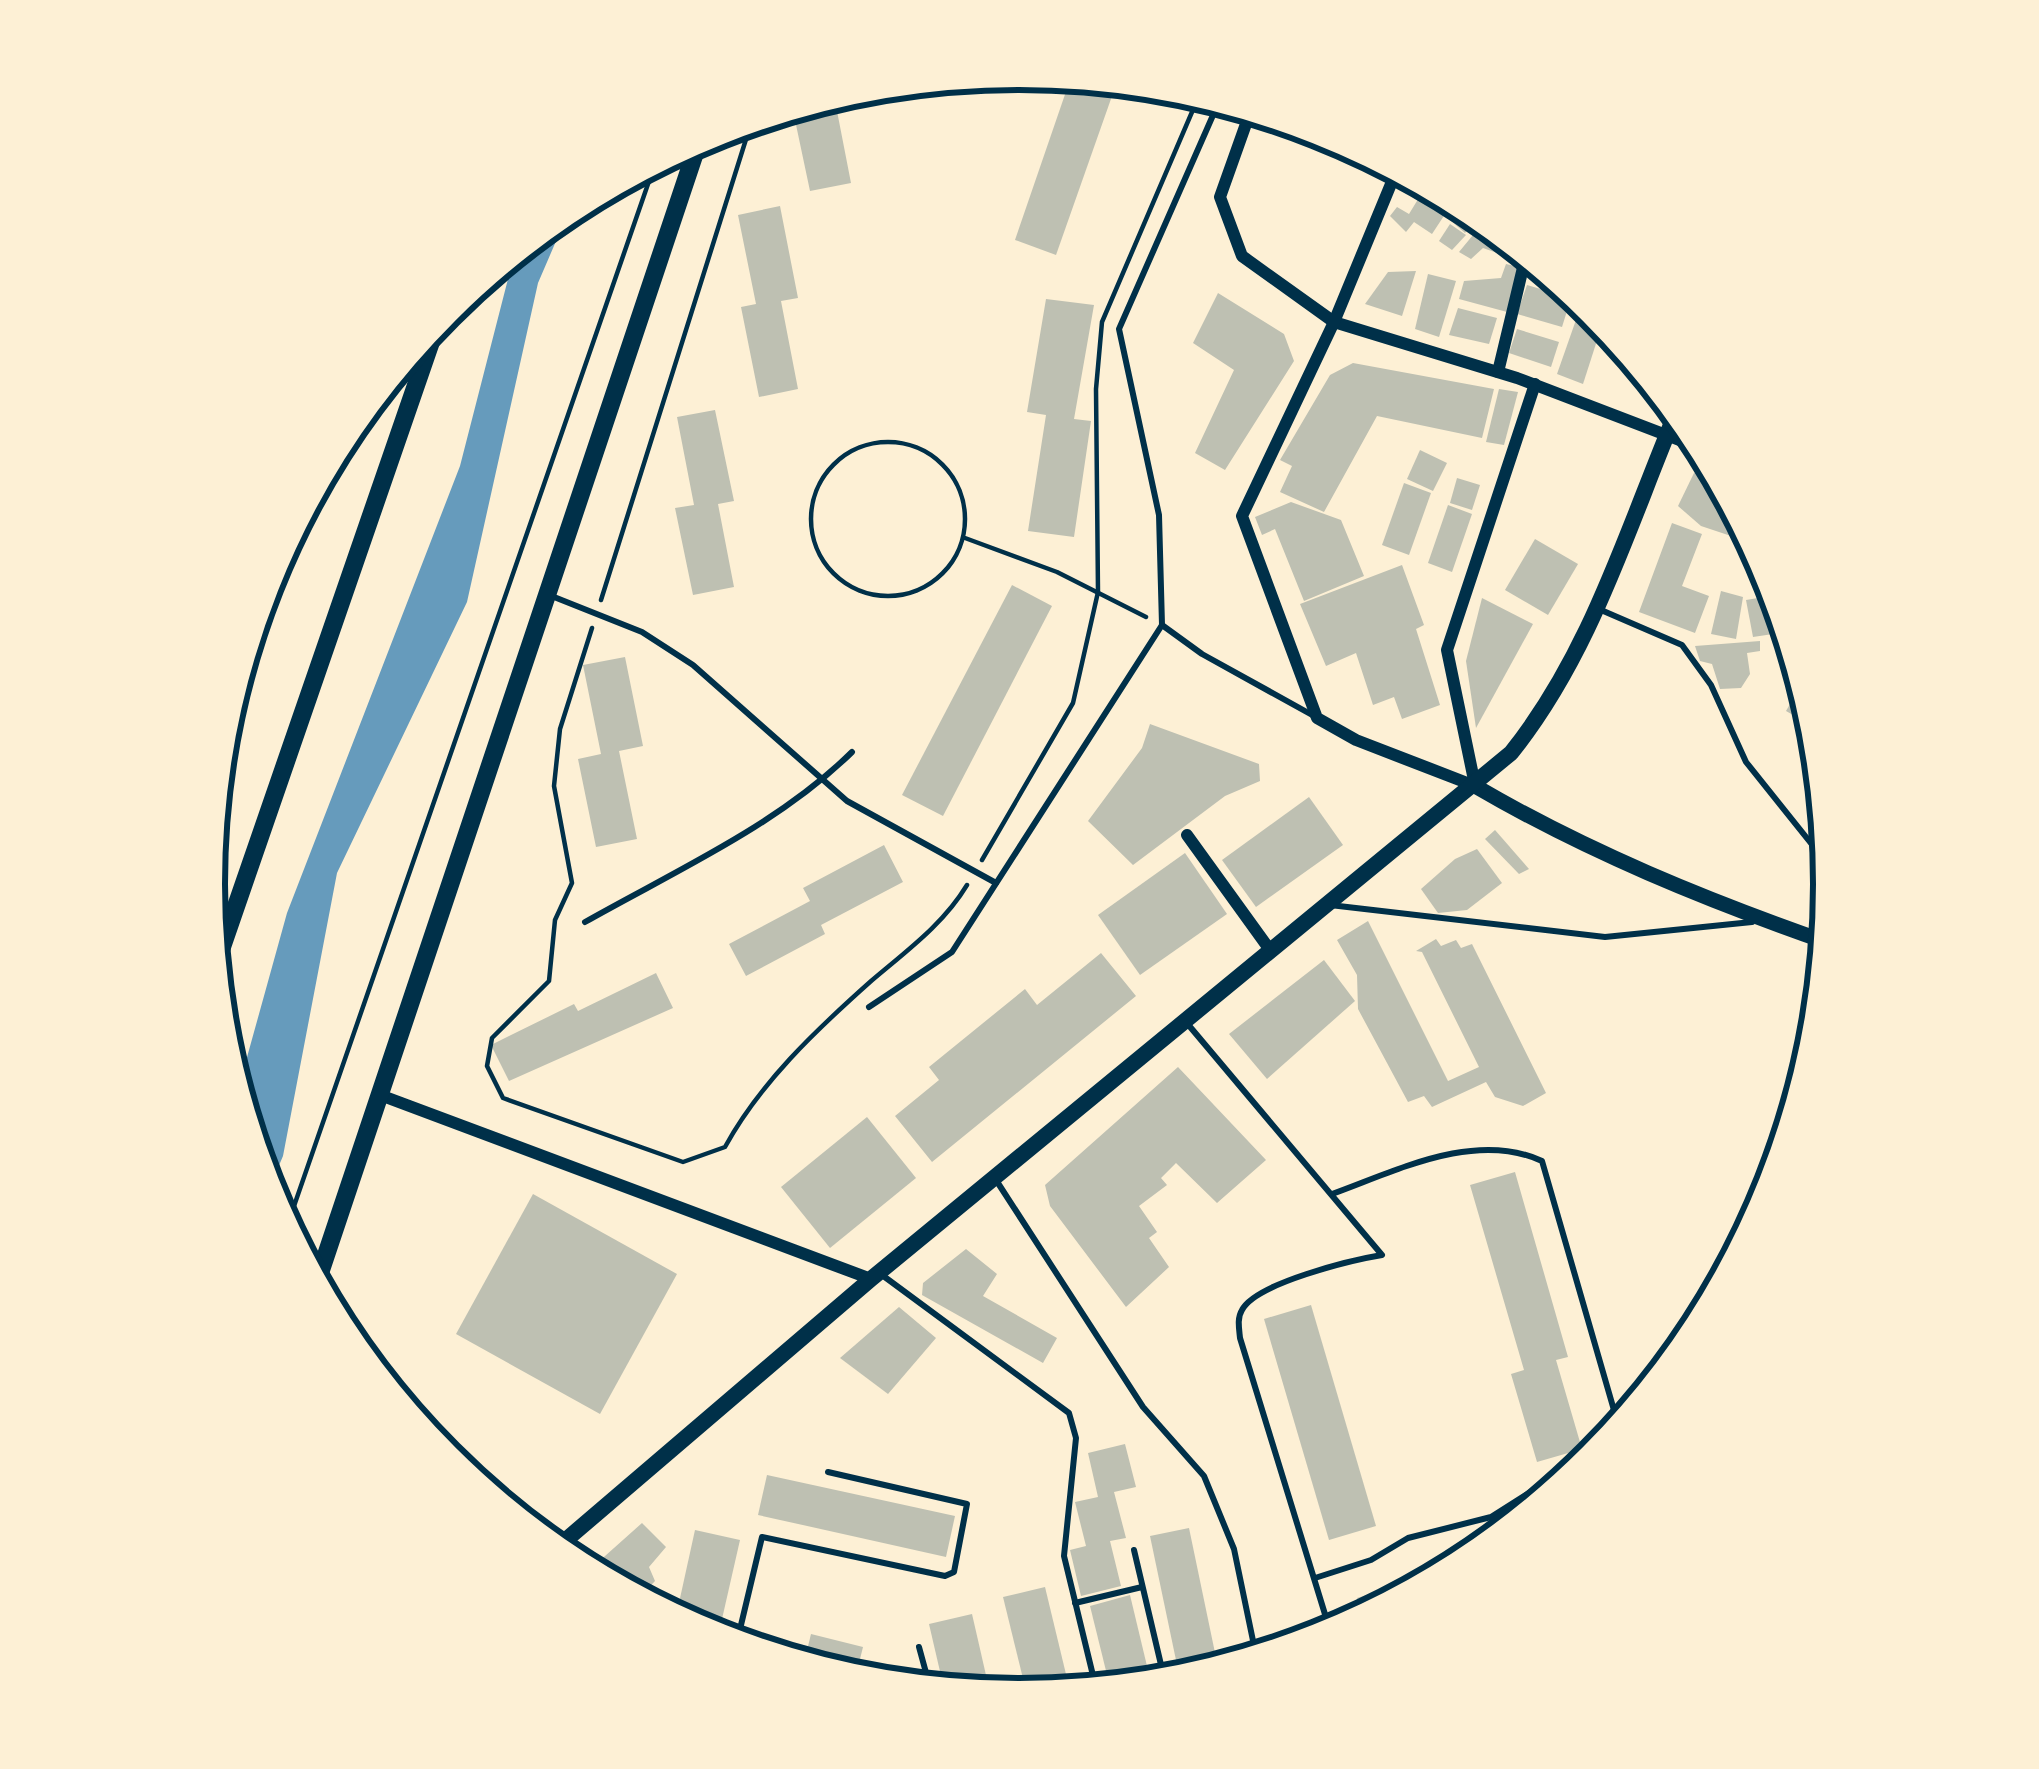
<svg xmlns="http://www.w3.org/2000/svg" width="2039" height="1769" font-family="'IBM Plex Sans',sans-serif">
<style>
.water{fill:#669bbc}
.building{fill:#bec0b2}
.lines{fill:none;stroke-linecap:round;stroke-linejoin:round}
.path{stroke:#003049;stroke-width:4.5}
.service{stroke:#003049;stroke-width:6}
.minor{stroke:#003049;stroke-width:12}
.tertiary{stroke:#003049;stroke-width:15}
.secondary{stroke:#003049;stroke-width:16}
.trunk{stroke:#003049;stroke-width:18}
.rim{fill:none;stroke:#003049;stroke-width:6}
</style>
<rect width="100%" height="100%" fill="#fdf0d5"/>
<path class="water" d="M572,204L538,283L467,602L337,873L283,1156L266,1196L236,1097L287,913L460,466L508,279L525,241Z"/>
<g class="building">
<path d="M1072,74L1118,79L1056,255L1015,240Z"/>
<path d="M855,86L859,106L837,111L851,183L810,191L795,120L821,115L818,98Z"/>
<path d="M1428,183L1455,199L1432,234L1414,222L1406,232L1390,216L1397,207L1409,214Z"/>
<path d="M1466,203L1481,213L1465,233L1450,220Z"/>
<path d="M780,206L798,298L781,301L798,389L759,397L741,307L756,304L738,215Z"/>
<path d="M1487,218L1508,236L1500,254L1483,248L1471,259L1459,252Z"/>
<path d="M1450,224L1466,235L1452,250L1439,241Z"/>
<path d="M1506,264L1519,267L1507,312L1459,299L1464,281L1501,278Z"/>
<path d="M1416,271L1402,316L1365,304L1388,272Z"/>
<path d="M1428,274L1456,281L1439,337L1415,329Z"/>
<path d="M1527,285L1571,298L1562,327L1517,314Z"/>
<path d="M1218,293L1284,334L1294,361L1225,470L1195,453L1234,370L1193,343Z"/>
<path d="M1046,299L1094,305L1074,419L1091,421L1074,537L1028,531L1046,415L1027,412Z"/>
<path d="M1458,308L1497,318L1489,344L1449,335Z"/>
<path d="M1577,317L1602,325L1583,384L1557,374Z"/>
<path d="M1517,329L1559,342L1551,367L1509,353Z"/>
<path d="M1353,363L1494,389L1482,438L1377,416L1324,512L1280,492L1292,466L1280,460L1330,375Z"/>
<path d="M1499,389L1518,392L1504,445L1486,442Z"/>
<path d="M715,410L734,501L718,504L734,587L693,595L675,508L694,505L677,417Z"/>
<path d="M1420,450L1447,463L1433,491L1407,479Z"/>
<path d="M1694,473L1722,477L1755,544L1701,526L1678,506Z"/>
<path d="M1457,478L1480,485L1472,510L1450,503Z"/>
<path d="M1404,483L1431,493L1409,555L1382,545Z"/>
<path d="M1291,502L1341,520L1364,576L1304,601L1275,529L1262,535L1255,517Z"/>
<path d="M1448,505L1472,514L1452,572L1428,563Z"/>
<path d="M1672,523L1702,534L1682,586L1709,596L1695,633L1639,612Z"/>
<path d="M1535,539L1578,564L1548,615L1505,590Z"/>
<path d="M1402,565L1424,625L1416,629L1440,705L1402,719L1394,697L1373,705L1356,653L1326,666L1300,604Z"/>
<path d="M1012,585L1052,606L943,816L902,795Z"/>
<path d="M1721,591L1743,597L1736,639L1711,634Z"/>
<path d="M1764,597L1773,634L1753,637L1746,600Z"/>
<path d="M1482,598L1533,624L1476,728L1466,661Z"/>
<path d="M1760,641V651L1747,653L1750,674L1741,688L1720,689L1712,664L1700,661L1695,646Z"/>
<path d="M625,657L643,746L619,751L637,839L596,847L578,759L601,754L583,665Z"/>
<path d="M1805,678L1819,726L1820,730L1786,711Z"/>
<path d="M1150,724L1259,764L1260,781L1225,796L1133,865L1088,821L1142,748Z"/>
<path d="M1309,797L1343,845L1256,907L1222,860Z"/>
<path d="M1495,830L1529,869L1519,874L1485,839Z"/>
<path d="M884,845L903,882L821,925L825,934L746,976L729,944L810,901L803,888Z"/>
<path d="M1477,849L1502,883L1467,910L1438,913L1421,889L1455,859Z"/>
<path d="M1185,853L1227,914L1140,975L1098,915Z"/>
<path d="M1368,921L1448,1081L1479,1067L1422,952L1416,951L1436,939L1441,946L1456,940L1461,948L1472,944L1546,1093L1523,1106L1495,1097L1486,1082L1432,1107L1424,1096L1408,1102L1358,1009L1357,975L1337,940Z"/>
<path d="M1101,953L1136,996L932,1162L895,1116L939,1080L929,1067L1025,989L1037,1005Z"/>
<path d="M1324,960L1355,1001L1267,1079L1229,1034Z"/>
<path d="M656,973L673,1008L509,1081L491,1045L574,1004L578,1011Z"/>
<path d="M1178,1067L1266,1160L1217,1203L1176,1163L1161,1178L1167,1185L1139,1206L1157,1232L1149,1238L1169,1267L1126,1307L1050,1206L1045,1185Z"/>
<path d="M867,1117L916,1178L830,1248L781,1187Z"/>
<path d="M1515,1172L1568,1357L1556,1360L1582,1449L1537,1462L1511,1374L1524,1370L1470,1185Z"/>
<path d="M533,1194L677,1274L600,1414L456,1334Z"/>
<path d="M966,1249L997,1274L983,1296L1057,1338L1043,1363L922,1295L923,1283Z"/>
<path d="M1311,1305L1376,1526L1329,1540L1264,1319Z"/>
<path d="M899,1307L936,1338L888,1394L840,1358Z"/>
<path d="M1125,1444L1136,1487L1114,1492L1126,1538L1110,1541L1121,1586L1081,1596L1070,1550L1086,1546L1075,1502L1098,1497L1088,1453Z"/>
<path d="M767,1475L955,1516L946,1557L758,1515Z"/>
<path d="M642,1523L666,1547L649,1567L655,1581L637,1600L586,1573Z"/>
<path d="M1189,1528L1219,1672L1181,1684L1150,1536Z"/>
<path d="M695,1530L740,1540L717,1641L675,1621Z"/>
<path d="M1405,1583L1409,1597L1364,1620L1357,1598Z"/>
<path d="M1045,1587L1071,1695L1028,1699L1003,1597Z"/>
<path d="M1130,1595L1152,1687L1111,1691L1090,1606Z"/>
<path d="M972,1614L991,1697L945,1693L929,1624Z"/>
<path d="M811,1634L863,1647L854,1683L803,1667Z"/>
</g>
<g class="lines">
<g class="path">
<circle cx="888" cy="519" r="77"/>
<path d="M965,538L1057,572L1146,617"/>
<path d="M601,600L753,117"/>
<path d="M592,628L560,729L554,786L572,883L555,920L549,981L492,1038L487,1066L503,1098L683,1162L725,1147C760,1083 815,1031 870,982C905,952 943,925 967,885"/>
<path d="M982,860L1073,703L1098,592L1096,389L1102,322L1201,91"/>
<path d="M285,1232L657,158"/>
</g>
<g class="service">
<path d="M549,595L642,632L693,665L847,801L996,883"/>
<path d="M1601,610L1682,645L1711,685L1746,762L1834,872"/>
<path d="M1162,625L1202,654L1314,716"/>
<path d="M1330,905L1605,937L1752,922"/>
<path d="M585,922C675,871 778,825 852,752"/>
<path d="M869,1007L952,952L1162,625L1159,515L1119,329L1221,97"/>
<path d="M1186,1022L1382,1255C1352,1260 1256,1283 1242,1310C1237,1318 1239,1328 1240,1338L1332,1637"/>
<path d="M996,1180L1143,1407L1204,1476L1234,1549L1257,1660"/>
<path d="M1332,1194C1396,1171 1475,1130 1542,1161L1620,1431"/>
<path d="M882,1275L1069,1413L1076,1438L1064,1556L1097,1692"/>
<path d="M1134,1550L1166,1686"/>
<path d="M1315,1578L1371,1560L1408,1538L1491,1517L1532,1491L1571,1482"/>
<path d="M1075,1603L1142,1587"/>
<path d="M736,1646L762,1537L945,1576L954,1572L967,1504L828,1472"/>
<path d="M919,1647L931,1691"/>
</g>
<g class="minor">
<path d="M1252,107L1220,197L1242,256L1334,322L1517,378L1708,451"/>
<path d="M1398,167L1334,322L1242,516L1317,718L1356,740L1475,786"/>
<path d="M1498,372L1527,251"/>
<path d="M1475,785L1447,650L1535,384"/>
<path d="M1187,835L1270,950"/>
<path d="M380,1095L871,1279"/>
</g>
<path class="tertiary" d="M1475,786C1588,852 1706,900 1829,943"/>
<path class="secondary" d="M553,1551L871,1279L1511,753C1592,652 1628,526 1678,408"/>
<g class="trunk">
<path d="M213,973L443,307"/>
<path d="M315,1288L701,135"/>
</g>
</g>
<path d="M0 0H2039V1769H0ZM225 884a794 794 0 1 1 1588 0a794 794 0 1 1-1588 0Z" fill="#fdf0d5" fill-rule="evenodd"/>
<path class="rim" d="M225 884a794 794 0 1 1 1588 0a794 794 0 1 1-1588 0Z"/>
</svg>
